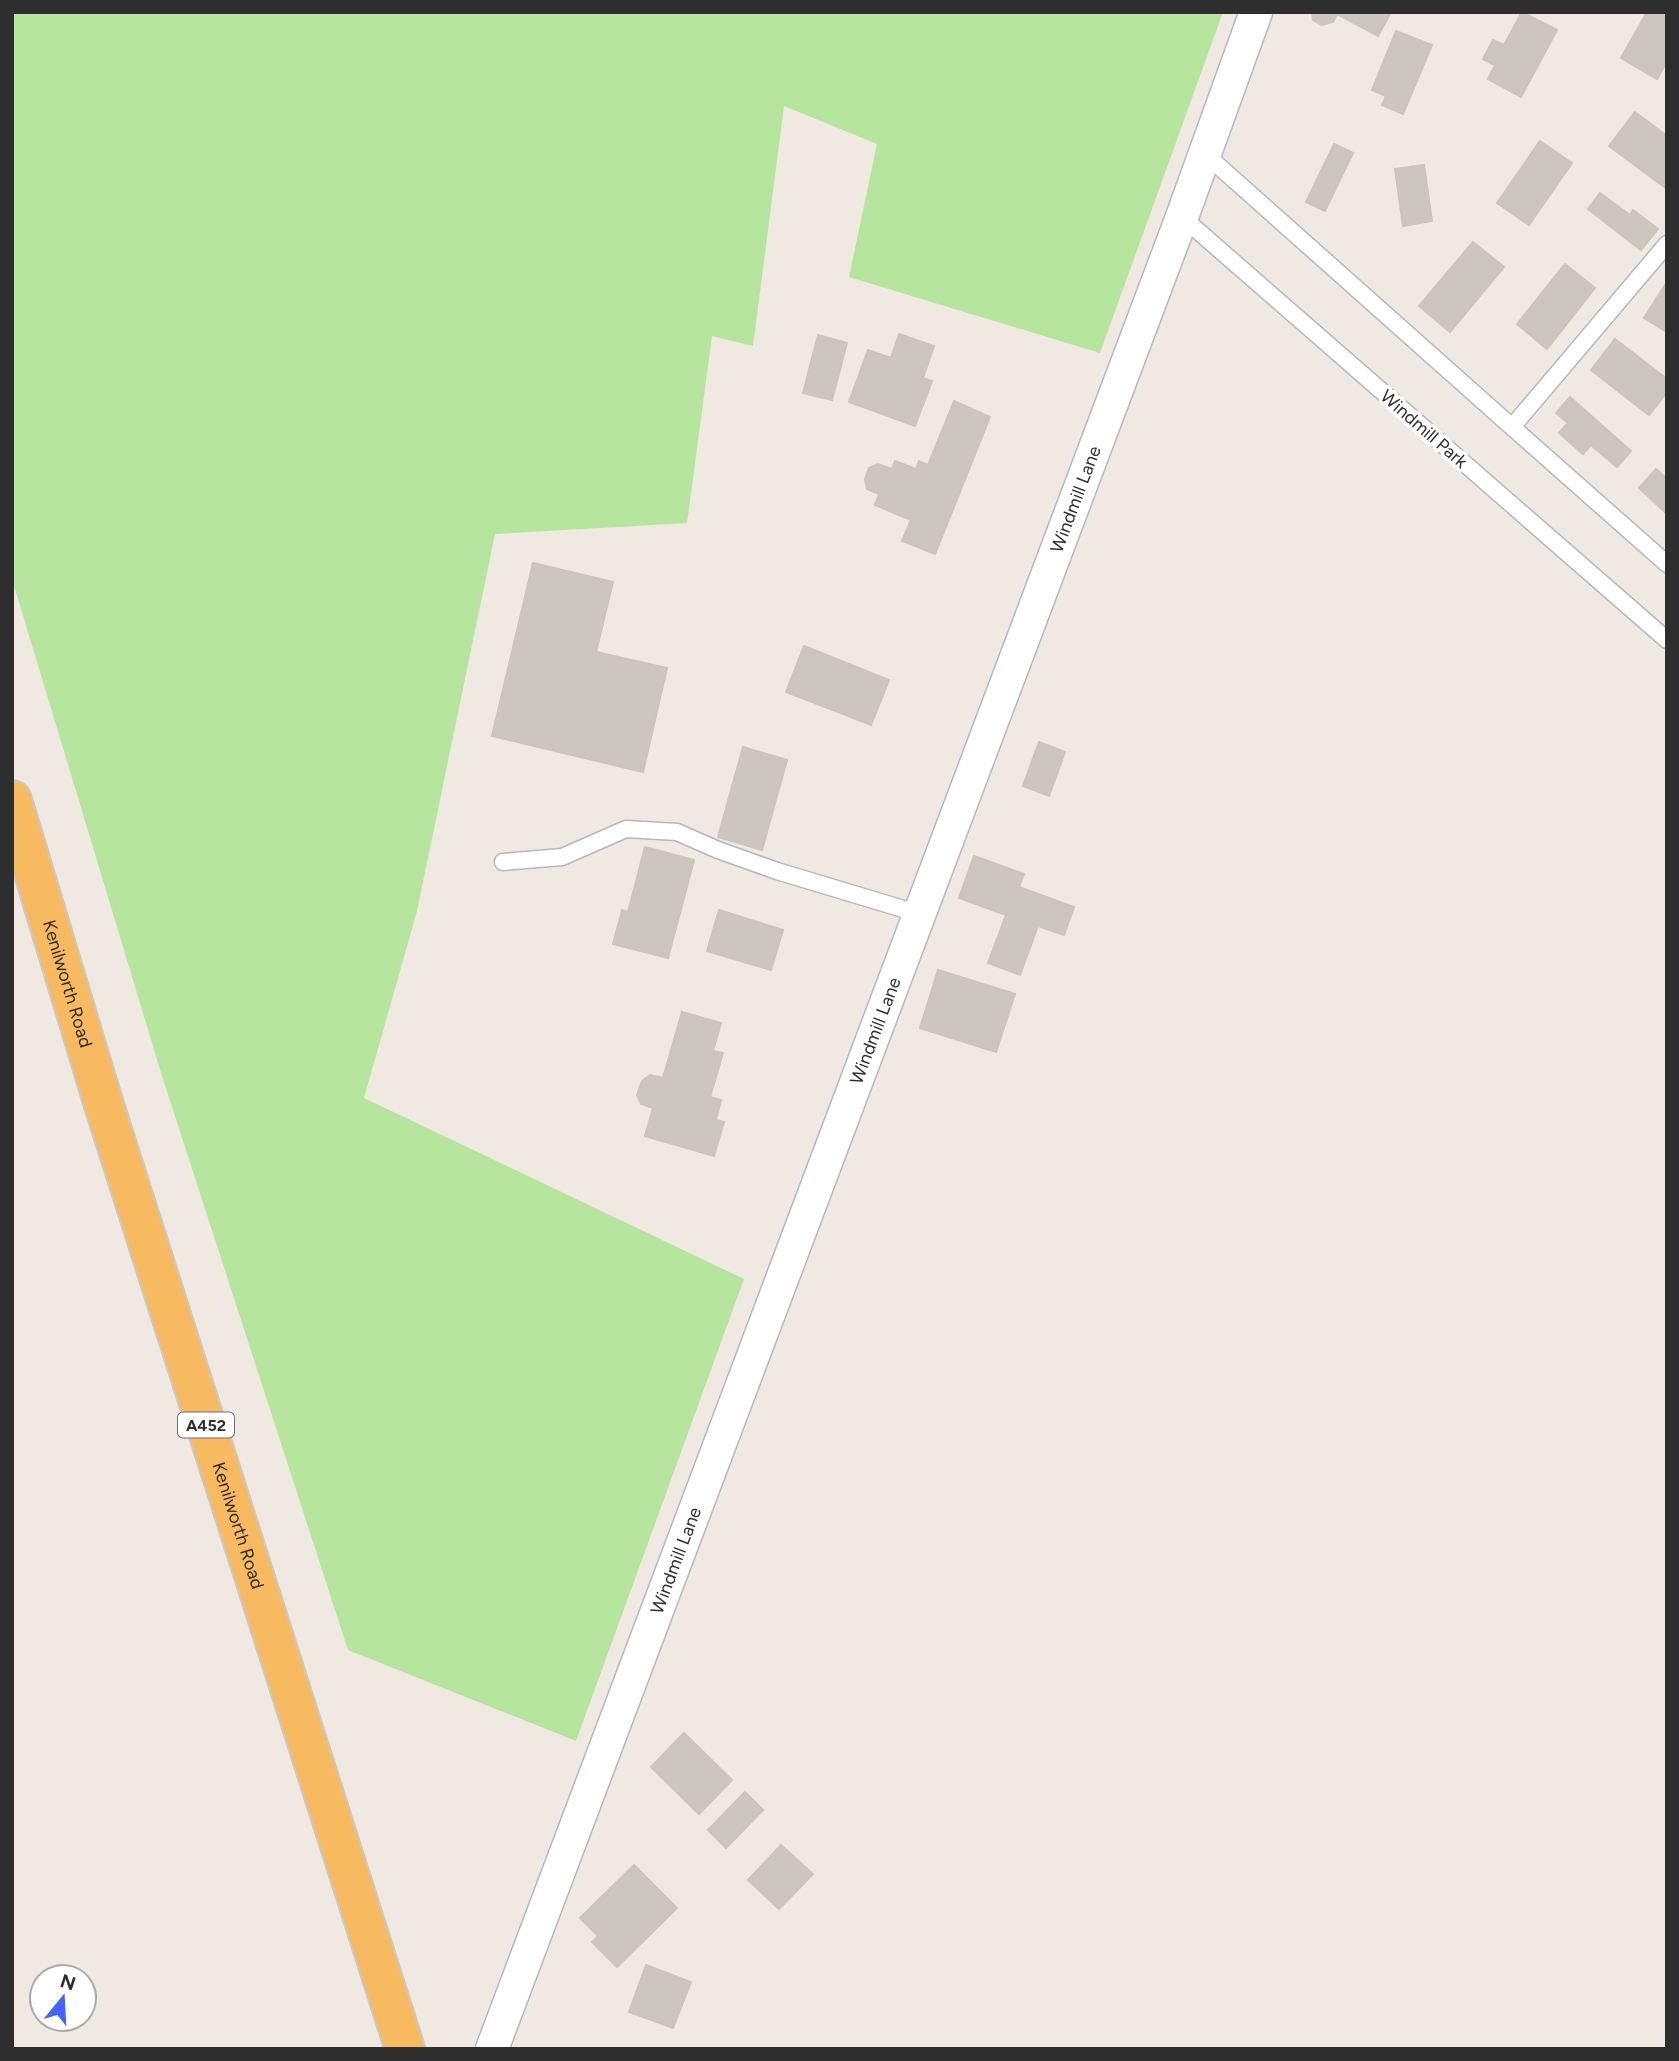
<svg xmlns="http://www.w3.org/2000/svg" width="1679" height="2061" font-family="Figtree,sans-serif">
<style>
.green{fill:#b6e59e}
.building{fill:#cbc7bf;stroke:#cbc5ba;stroke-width:2}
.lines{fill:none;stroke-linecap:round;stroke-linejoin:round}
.service-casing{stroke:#b4b7c1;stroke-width:19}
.minor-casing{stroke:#b4b7c1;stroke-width:35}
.trunk-casing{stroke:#c9c9c9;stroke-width:42}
.service{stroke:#fff;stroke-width:16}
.minor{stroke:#fff;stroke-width:32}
.trunk{stroke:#f8ba60;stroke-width:38}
.labels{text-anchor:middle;stroke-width:7;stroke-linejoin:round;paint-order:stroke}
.shield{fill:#fff;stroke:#6d6d6d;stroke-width:2}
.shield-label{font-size:16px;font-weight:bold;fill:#2e2e2e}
.street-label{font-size:18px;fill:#2e2e2e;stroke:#fff}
</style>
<rect width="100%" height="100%" fill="#efe9e1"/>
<path class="green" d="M12,12H1223L1100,353L849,277L877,144L784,106L753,346L712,336L687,523L495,534L417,911L364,1098L744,1279L576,1741L348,1650L162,1076L12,579Z"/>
<g class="building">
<path d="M1312,12H1391L1378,36L1337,14L1333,22L1322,25L1313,20Z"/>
<path d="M1522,12L1557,30L1521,97L1488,79L1495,65L1483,59L1493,40L1504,45Z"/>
<path d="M1647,12H1667V61L1657,79L1621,58Z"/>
<path d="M1396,31L1432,45L1403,114L1382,105L1386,96L1372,90Z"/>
<path d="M1635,112L1667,136V189L1609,146Z"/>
<path d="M1540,141L1572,163L1529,225L1497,203Z"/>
<path d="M1334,144L1353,153L1325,211L1306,202Z"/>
<path d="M1424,165L1432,221L1403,226L1395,169Z"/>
<path d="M1600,193L1630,215L1633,210L1658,229L1641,250L1588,209Z"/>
<path d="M1473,242L1504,267L1450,332L1419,306Z"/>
<path d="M1565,264L1595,288L1547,349L1517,324Z"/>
<path d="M1665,285L1667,286V332L1644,318Z"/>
<path d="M899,334L934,346L923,378L932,381L915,426L849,402L868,350L891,358Z"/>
<path d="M818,335L847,343L832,400L803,393Z"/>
<path d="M1615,339L1667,379V392L1649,415L1591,370Z"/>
<path d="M1570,397L1631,451L1617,467L1591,445L1583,454L1559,433L1568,423L1556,413Z"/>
<path d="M954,401L990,417L935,554L902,541L911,520L875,505L879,494L867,489L865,479L869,468L878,464L892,469L895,461L916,469L919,461L928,465Z"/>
<path d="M1656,469L1667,479V514L1639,488Z"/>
<path d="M533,563L613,582L596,652L667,668L643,772L492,736Z"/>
<path d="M804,646L889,680L871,725L786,692Z"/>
<path d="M1039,742L1065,752L1049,796L1023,786Z"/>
<path d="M743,747L787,760L762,850L718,837Z"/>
<path d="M645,847L694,860L668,958L613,944L622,910L628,912Z"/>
<path d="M974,856L1024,874L1019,887L1074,907L1064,935L1038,926L1020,975L988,963L1006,915L959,898Z"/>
<path d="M719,910L783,930L771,970L707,951Z"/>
<path d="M938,970L1015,994L996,1052L920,1028Z"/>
<path d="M682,1012L721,1023L713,1051L723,1053L710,1097L721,1100L716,1120L724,1122L714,1156L645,1136L653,1108L641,1104L637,1095L642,1081L650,1075L663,1078Z"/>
<path d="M684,1733L732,1780L699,1814L651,1767Z"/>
<path d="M745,1792L763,1810L726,1848L708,1830Z"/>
<path d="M781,1845L813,1874L779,1909L748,1880Z"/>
<path d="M634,1865L677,1908L617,1967L592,1942L598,1936L580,1918Z"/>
<path d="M646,1965L691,1982L673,2028L629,2012Z"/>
</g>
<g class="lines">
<g class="service-casing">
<g id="service">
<path d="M1204,153L1512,427L1667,244"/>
<path d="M1182,217L1667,640"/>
<path d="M1512,427L1667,564"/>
<path d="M503,862L562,857L626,829L677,832L718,850L777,871L920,914"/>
</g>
</g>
<g class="minor-casing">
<g id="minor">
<path id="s1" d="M492,2049L1182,217L1256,12"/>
</g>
</g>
<g class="trunk-casing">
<g id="trunk">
<path id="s2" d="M12,800L104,1105L405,2049"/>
</g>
</g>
<use href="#service" class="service"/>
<use href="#minor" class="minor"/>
<use href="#trunk" class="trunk"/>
</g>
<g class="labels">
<rect class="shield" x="178" y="1412.5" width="56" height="25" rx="5"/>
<g class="shield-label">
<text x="206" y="1431">A452</text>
</g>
<g class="street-label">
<text transform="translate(1424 429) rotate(41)" y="6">Windmill Park</text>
<text dy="6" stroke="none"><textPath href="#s1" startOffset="1656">Windmill Lane</textPath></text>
<text dy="6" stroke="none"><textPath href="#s2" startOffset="192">Kenilworth Road</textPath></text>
<text dy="6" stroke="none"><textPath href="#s1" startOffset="1088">Windmill Lane</textPath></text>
<text dy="6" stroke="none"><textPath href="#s2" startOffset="760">Kenilworth Road</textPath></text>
<text dy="6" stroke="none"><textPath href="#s1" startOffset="522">Windmill Lane</textPath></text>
</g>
</g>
<rect width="1679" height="2061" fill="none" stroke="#2e2e2e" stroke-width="28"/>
<g transform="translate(63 1998) rotate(18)"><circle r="33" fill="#ffffff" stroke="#ababab" stroke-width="2"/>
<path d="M0-5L12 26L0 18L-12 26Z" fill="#4264fb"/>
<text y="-10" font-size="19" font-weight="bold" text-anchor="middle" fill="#2e2e2e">N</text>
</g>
</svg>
